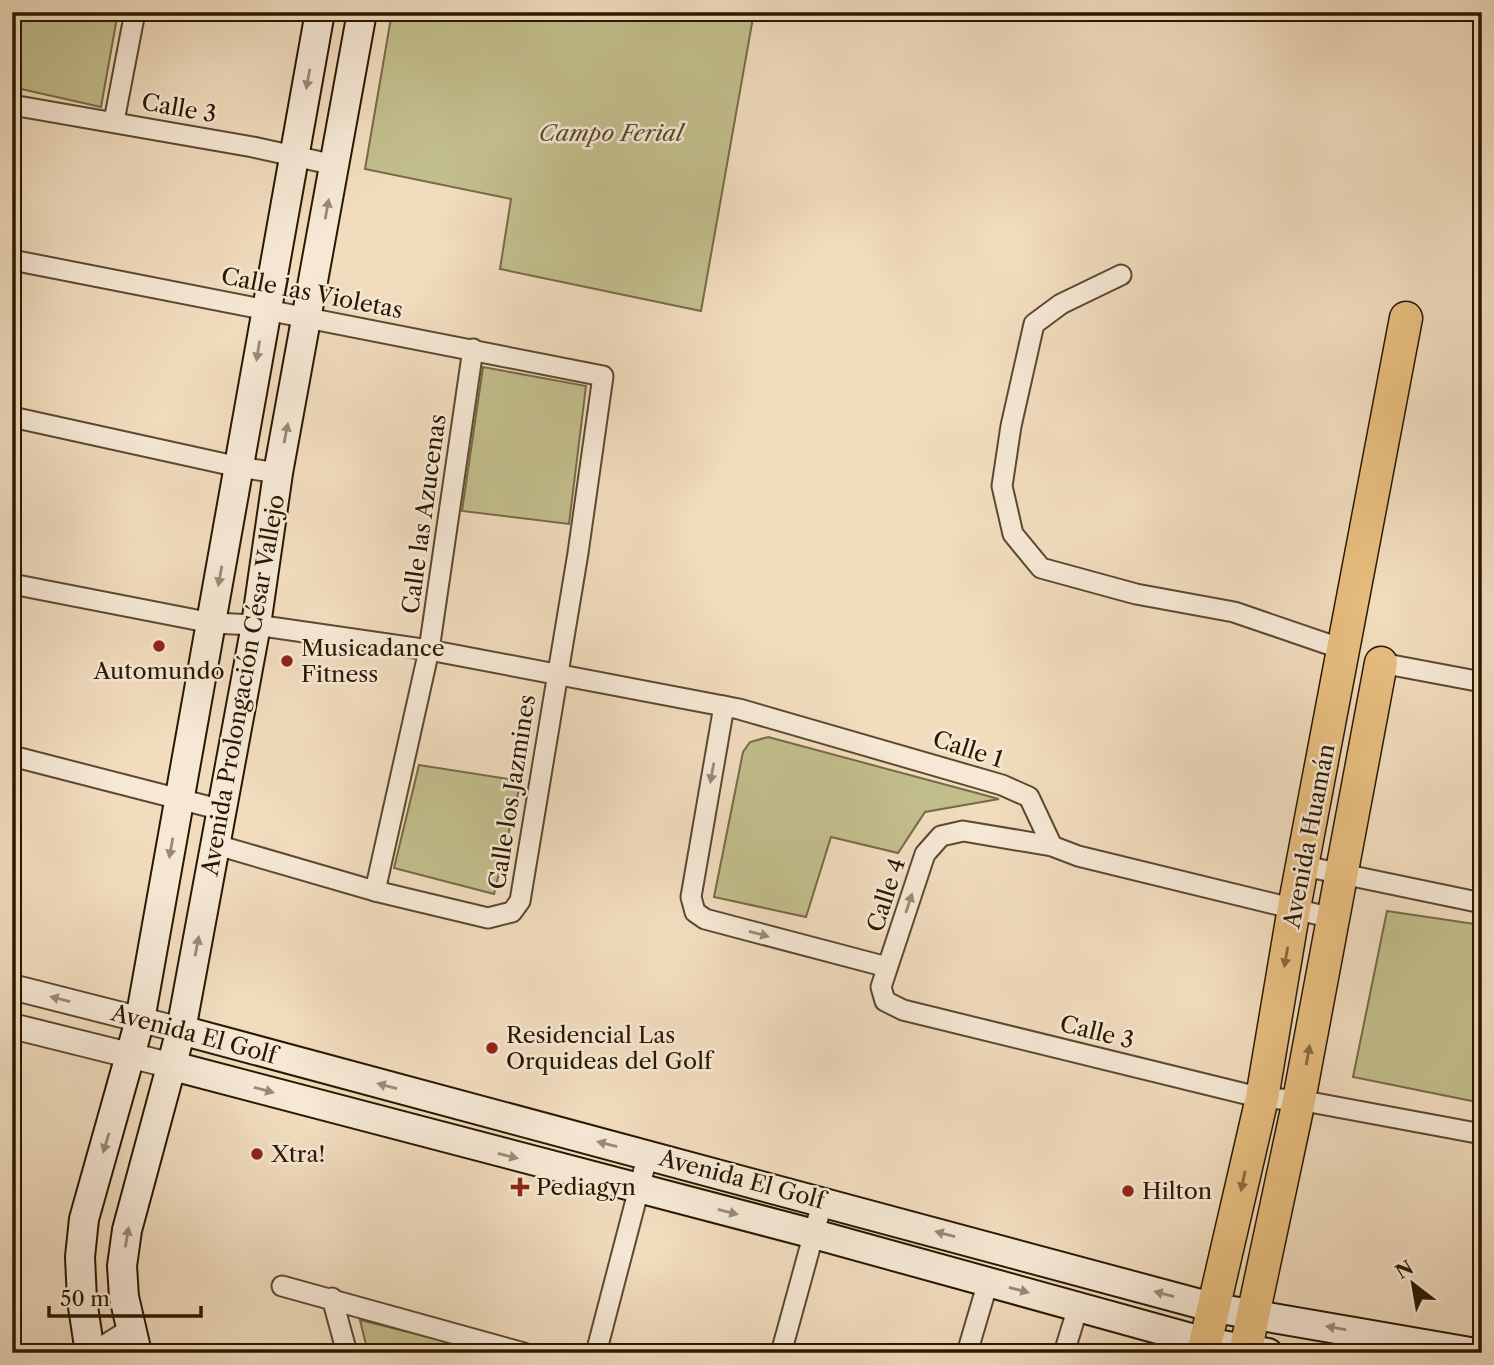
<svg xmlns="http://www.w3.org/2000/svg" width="1494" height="1365" font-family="'Libre Caslon Text',serif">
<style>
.green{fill:#c2be8c;stroke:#766b46;stroke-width:2}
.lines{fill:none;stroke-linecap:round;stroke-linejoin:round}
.minor-casing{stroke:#5b4930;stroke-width:23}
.tertiary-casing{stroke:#5b4930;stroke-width:28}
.secondary-casing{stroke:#291800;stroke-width:32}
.primary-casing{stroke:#291800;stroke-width:35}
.minor{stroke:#f6e8d5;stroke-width:19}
.tertiary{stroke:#f6e8d5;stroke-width:24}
.secondary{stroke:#f6e8d5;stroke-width:28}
.primary{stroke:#e8be7f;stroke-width:32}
.oneway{fill:#9a8a75}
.oneway2{fill:#886b40}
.poi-dot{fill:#8f2418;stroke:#f6e8d5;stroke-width:2.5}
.labels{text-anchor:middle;stroke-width:5;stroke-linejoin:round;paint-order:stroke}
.street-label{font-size:23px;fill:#291800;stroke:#f6e8d5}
.park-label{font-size:23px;font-style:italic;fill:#574a2a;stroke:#f6e8d5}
.poi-label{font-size:23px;fill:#291800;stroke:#f6e8d5;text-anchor:start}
</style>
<rect width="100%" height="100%" fill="#f1dcbe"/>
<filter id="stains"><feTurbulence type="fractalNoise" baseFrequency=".00286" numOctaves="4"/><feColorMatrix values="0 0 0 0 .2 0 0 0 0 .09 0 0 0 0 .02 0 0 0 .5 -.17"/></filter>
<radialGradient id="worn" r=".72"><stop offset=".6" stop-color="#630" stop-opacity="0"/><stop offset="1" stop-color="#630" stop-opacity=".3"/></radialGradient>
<g class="green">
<path d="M12,12H118L101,107L12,87Z"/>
<path d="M392,12H754L701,311L500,269L511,199L365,169Z"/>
<path d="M483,367L586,386L569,524L462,511Z"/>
<path d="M768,737L999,799L925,812L898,853L831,837L806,917L714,897L743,752L750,742Z"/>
<path d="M419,765L521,781L494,894L394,868Z"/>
<path d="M1387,911L1482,925V1073L1477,1102L1353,1077Z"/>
<path d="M360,1320L493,1353H368Z"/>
</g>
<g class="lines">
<g class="minor-casing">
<g id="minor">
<path d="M12,105L253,147L335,165"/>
<path d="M114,121L135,12"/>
<path d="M12,260L603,376L578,553L520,901L512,912L488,918L375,891L217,845"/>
<path d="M1121,275L1061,304L1034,324L1011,426L1002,486L1013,534L1041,568L1136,594L1234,612L1345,650"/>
<path d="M12,417L239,467L278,473"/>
<path d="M12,584L212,623L256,625L429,650L739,709L1002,785L1029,797L1052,846L1078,856L1332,918"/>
<path d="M1381,663L1482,682"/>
<path d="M724,706L691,897L695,912L705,919L887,967"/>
<path d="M12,756L222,810"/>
<path d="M1052,846L963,831L941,836L925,854L881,987L885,1001L903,1010L1262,1098L1299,1100L1482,1134"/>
<path d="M1304,866L1482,903"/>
<path d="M375,891L429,650L473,349"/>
<path d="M282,1286L524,1353"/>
<path d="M332,1298L347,1353"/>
<path d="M92,1353L130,1329"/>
<path d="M596,1353L648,1154"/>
<path d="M781,1353L823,1200"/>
<path d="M967,1353L988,1282"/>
<path d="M1064,1353L1078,1307"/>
</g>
</g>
<g class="tertiary-casing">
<g id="tertiary">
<path d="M12,987L181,1030"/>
<path d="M12,1026L173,1066"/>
</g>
</g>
<g class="secondary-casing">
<g id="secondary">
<path d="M181,1030L1215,1308L1476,1353"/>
<path d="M173,1066L814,1234L1205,1342L1268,1353"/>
<path d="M90,1353L82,1300L80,1257L84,1219L140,1020L320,12"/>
<path d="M137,1353L124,1297L122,1266L127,1230L181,1030L256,625L278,473L362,12"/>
</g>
</g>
<g class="primary-casing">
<g id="primary">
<path d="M1203,1353L1262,1098L1294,908L1406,318"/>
<path d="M1245,1353L1299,1100L1381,663"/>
</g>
</g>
<use href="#minor" class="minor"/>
<use href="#tertiary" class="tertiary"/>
<use href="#secondary" class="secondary"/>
<use href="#primary" class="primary"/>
</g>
<defs><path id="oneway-solid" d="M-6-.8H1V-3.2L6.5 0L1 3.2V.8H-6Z" transform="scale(1.75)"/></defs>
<g class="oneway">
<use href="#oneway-solid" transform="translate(308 79) rotate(100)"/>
<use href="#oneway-solid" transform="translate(327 209) rotate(-80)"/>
<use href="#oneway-solid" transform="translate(258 351) rotate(99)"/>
<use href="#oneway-solid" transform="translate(286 433) rotate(-79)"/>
<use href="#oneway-solid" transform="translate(220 576) rotate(100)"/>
<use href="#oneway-solid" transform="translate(712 773) rotate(100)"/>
<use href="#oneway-solid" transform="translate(171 848) rotate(100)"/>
<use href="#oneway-solid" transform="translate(909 903) rotate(-72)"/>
<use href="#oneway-solid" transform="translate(759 934) rotate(15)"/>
<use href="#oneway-solid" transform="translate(197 946) rotate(-79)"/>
<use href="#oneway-solid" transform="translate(60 999) rotate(-166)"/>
<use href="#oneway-solid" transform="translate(387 1086) rotate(-165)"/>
<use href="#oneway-solid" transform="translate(264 1090) rotate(15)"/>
<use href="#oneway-solid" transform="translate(106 1143) rotate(107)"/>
<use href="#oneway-solid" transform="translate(607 1144) rotate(-166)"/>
<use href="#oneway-solid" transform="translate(508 1156) rotate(14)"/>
<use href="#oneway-solid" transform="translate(728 1212) rotate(14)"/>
<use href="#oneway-solid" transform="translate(945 1234) rotate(-165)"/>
<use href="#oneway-solid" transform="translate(127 1237) rotate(-81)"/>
<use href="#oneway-solid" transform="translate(1019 1290) rotate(15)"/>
<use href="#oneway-solid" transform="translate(1164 1294) rotate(-165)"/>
<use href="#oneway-solid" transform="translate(1336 1328) rotate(-170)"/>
</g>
<g class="oneway2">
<use href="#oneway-solid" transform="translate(1286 957) rotate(100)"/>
<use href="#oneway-solid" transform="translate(1308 1055) rotate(-80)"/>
<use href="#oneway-solid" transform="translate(1243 1181) rotate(102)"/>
</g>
<g class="poi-dot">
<circle cx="159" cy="646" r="7"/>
<circle cx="287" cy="661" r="7"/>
<circle cx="492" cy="1048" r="7"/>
<circle cx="257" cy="1154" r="7"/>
<path d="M516.5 1176.5h7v7h7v7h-7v7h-7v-7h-7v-7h7z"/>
<circle cx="1128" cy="1191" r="7"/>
</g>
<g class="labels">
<g class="street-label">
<text transform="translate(179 108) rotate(10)" y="8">Calle 3</text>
<text transform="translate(312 293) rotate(11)" y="8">Calle las Violetas</text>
<text transform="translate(424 514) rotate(-82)" y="8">Calle las Azucenas</text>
<text transform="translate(243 685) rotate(-80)" y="8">Avenida Prolongación César Vallejo</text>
<text transform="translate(968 749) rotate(18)" y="8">Calle 1</text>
<text transform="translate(512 792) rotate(-81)" y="8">Calle los Jazmines</text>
<text transform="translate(1309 836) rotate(-79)" y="8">Avenida Huamán</text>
<text transform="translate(886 895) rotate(-72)" y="8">Calle 4</text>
<text transform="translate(1097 1032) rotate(14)" y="8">Calle 3</text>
<text transform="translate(194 1034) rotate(15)" y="8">Avenida El Golf</text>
<text transform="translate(742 1179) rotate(15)" y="8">Avenida El Golf</text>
</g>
<g class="park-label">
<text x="611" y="141">Campo Ferial</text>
</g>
<g class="poi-label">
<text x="301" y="656">Musicadance<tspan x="301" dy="26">Fitness</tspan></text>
<text x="159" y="679" text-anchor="middle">Automundo</text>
<text x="506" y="1043">Residencial Las<tspan x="506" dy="26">Orquideas del Golf</tspan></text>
<text x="271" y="1162">Xtra!</text>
<text x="536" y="1195">Pediagyn</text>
<text x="1142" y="1199">Hilton</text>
</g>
</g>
<rect width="1494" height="1365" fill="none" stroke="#f1dcbe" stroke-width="42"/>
<rect x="14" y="14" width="1466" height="1337" fill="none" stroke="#291800" stroke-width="3.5"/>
<rect x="21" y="21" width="1452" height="1323" fill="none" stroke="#291800" stroke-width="2"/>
<g transform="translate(1413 1284) rotate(329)" stroke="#f6e8d5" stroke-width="5" paint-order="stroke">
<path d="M0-5L12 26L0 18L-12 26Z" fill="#291800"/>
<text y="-10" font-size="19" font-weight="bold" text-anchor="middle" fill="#291800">N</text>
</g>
<path d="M49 1306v10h152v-10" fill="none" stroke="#291800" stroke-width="3.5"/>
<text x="60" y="1306" font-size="21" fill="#291800" stroke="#f6e8d5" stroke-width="5" paint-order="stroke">50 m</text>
<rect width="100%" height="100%" filter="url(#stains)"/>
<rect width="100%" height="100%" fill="url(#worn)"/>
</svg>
